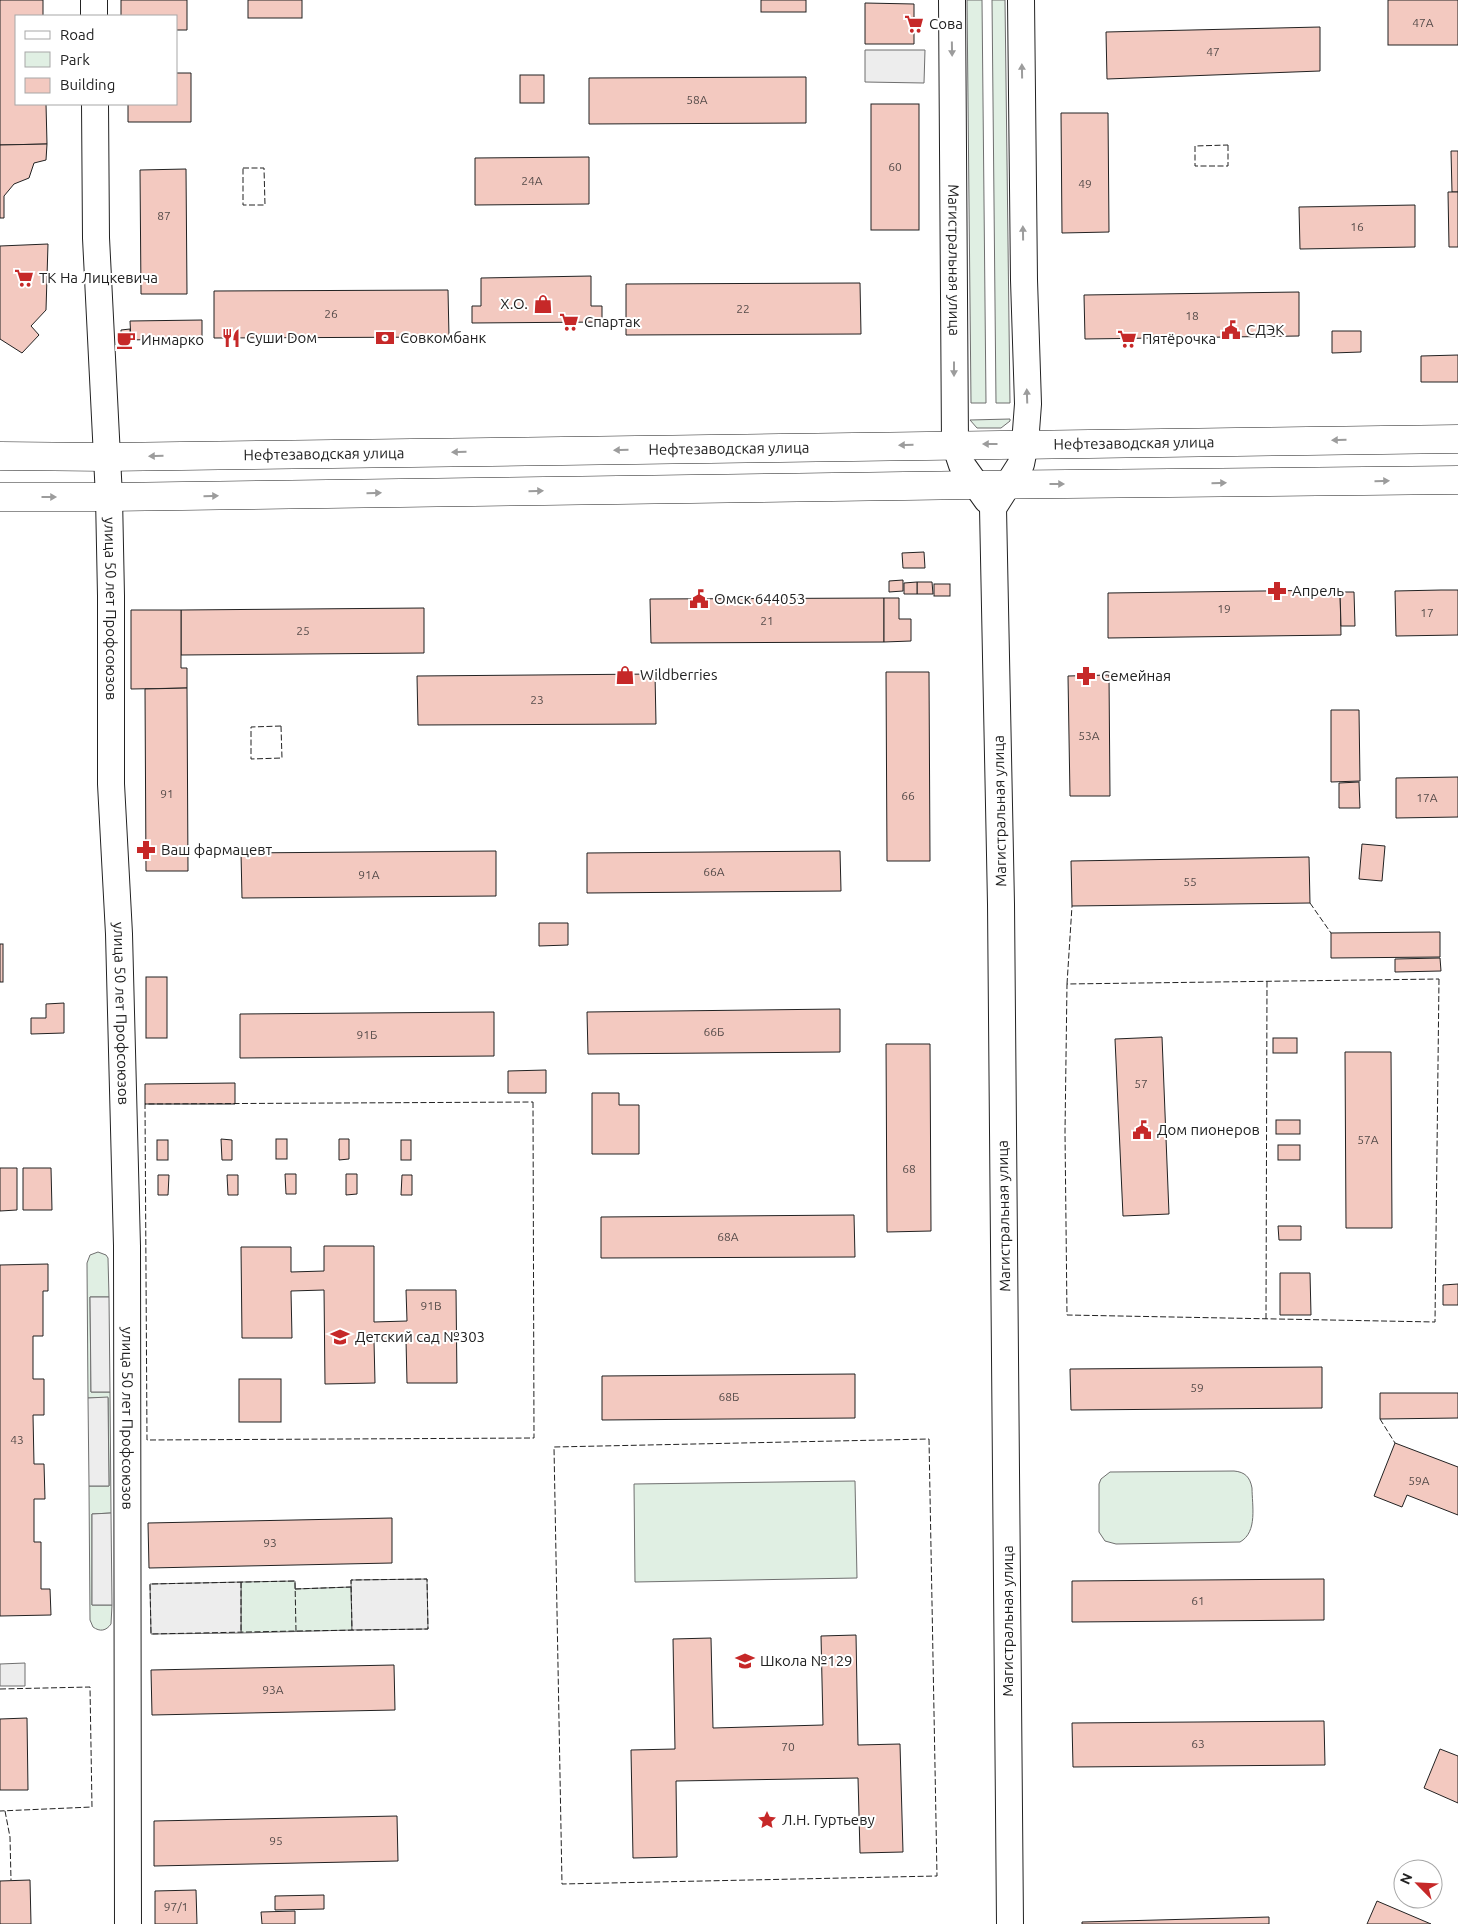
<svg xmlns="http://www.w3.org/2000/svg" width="1458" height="1924" font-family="Ubuntu,sans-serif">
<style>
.green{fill:#e0efe3;stroke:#6f6f6f}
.parking{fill:#ededed;stroke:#6f6f6f}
.building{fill:#f3c9c0;stroke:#222}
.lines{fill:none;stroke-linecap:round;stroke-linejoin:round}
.minor-casing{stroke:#222;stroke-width:28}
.major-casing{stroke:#222;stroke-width:29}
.minor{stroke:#fff;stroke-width:26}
.major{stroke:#fff;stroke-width:28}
.fence{stroke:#222;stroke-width:1;stroke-dasharray:6 2.5;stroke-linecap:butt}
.oneway{fill:#9c9c9c}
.labels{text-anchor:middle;stroke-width:4;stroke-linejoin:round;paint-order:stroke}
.number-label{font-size:12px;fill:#564c4a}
.poi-label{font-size:15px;fill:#222;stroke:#fff;text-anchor:start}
.street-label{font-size:15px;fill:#222;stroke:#fff}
</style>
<rect width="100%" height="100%" fill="#fff"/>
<g class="green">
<path d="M967,0H982L986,403H971Z"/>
<path d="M992,0H1005L1010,403H996Z"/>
<path d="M1010,419V421L1001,428H977L970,420Z"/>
<path d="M98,1252L106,1255L108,1258L109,1297H90L91,1392H110L111,1513L92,1514V1605H112L111,1624C106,1631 100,1632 93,1627L90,1620L89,1486H109L108,1398H88L87,1263L90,1255Z"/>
<path d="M1234,1471C1245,1472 1250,1477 1252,1488C1252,1505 1258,1532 1240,1542L1116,1544L1105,1541L1099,1532V1484L1101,1479L1110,1472Z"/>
<path d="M855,1481L857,1578L635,1582L634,1484Z"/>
<path d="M295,1581V1589L351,1587L352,1630L241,1633V1582Z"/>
</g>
<g class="parking">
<path d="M865,50H925L924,83L865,82Z"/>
<path d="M90,1297H109L110,1392H91Z"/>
<path d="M108,1397L109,1486H89L88,1398Z"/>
<path d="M111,1513L112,1605H92V1514Z"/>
<path d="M427,1579L428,1629L352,1630L351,1580Z"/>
<path d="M241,1582V1633L151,1634L150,1584Z"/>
<path d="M25,1663V1686H0V1664Z"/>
</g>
<g class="building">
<path d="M0,0H43V16H16V104H46L47,144L0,145Z"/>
<path d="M121,0H187V30H176V16H121Z"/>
<rect x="248" y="0" width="54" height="18"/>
<rect x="761" y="0" width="45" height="12"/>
<rect x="1388" y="0" width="70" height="45"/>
<path d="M865,3L914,4V44H865Z"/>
<path d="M1320,27V71L1107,79L1106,32Z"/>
<path d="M176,73H191V122H128V104H176Z"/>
<rect x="520" y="75" width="24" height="28"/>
<path d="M806,77V123L589,124V78Z"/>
<rect x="871" y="104" width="48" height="126"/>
<path d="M1061,113H1108L1109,232L1062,233Z"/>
<path d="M47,144L46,160L34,163L29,178L14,184L4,196V218H0V145Z"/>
<path d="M1451,151H1458V192H1452Z"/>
<path d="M589,157V204L475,205V158Z"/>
<path d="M186,169L187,294H141L140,170Z"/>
<path d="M1448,192H1458V247H1449Z"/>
<path d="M1415,205V247L1300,249L1299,207Z"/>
<path d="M48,244L46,310L31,326L39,335L22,353L0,339V246Z"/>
<path d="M591,276V306H602V322L472,323V306H481V278Z"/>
<path d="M860,283L861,334L626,335V284Z"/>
<path d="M448,290L449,337L214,338V291Z"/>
<path d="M1299,292V336L1085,339L1084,295Z"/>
<path d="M202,320V338L131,340L130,321Z"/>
<path d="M130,329V340H121V330Z"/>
<path d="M1332,331H1361V352L1332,353Z"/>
<path d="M1458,355V382H1421V356Z"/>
<path d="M924,552L925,568H903L902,553Z"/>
<path d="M903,580V591L889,592V581Z"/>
<path d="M917,582H932L933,594H917Z"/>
<path d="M917,582V594H904V583Z"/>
<rect x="934" y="584" width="16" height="12"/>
<path d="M1340,590L1341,635L1108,638V593Z"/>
<path d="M1441,590H1458V635L1396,636L1395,591Z"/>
<path d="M1340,592H1354L1355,626H1341Z"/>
<path d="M884,598V642L651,643L650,599Z"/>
<path d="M884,598H899V619H911V641L884,642Z"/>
<path d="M424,608V653L181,655V610Z"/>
<path d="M131,610H181V668H187V688L131,689Z"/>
<path d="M886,672H929L930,861H887Z"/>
<path d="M655,674L656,724L418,725L417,676Z"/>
<path d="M1109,675L1110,796H1070L1068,676Z"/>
<path d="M187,688L188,871H146L145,689Z"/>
<path d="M1331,710H1359L1360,781L1331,782Z"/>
<path d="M1458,777V817L1396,818V778Z"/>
<path d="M1359,782L1360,808H1339V783Z"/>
<path d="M1362,844L1385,846L1382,881L1359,879Z"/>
<path d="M496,851V896L242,898L241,853Z"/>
<path d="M840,851L841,891L587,893V853Z"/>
<path d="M1309,857L1310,903L1072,906L1071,861Z"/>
<path d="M539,923H568V945L539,946Z"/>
<path d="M1440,932V957L1331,958V933Z"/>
<rect x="0" y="944" width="3" height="38"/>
<path d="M1440,958L1441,971L1395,972V959Z"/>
<rect x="146" y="977" width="21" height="61"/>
<path d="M64,1003V1033L31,1034V1018H46V1004Z"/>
<path d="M840,1009V1052L588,1054L587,1012Z"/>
<path d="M494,1012V1056L240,1058V1014Z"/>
<path d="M1162,1037L1169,1214L1123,1216L1115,1039Z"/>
<rect x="1273" y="1038" width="24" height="15"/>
<path d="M886,1044H930L931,1231L887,1232Z"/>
<path d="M1345,1052H1391L1392,1228H1346Z"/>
<path d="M546,1070V1093H508V1071Z"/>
<path d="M235,1083V1104H145V1084Z"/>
<path d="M592,1093H619V1105H639V1154H592Z"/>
<rect x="1276" y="1120" width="24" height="14"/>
<path d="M221,1139L232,1140V1160H222Z"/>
<rect x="276" y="1139" width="11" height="20"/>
<path d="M339,1139H349V1159L339,1160Z"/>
<rect x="157" y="1140" width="11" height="20"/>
<rect x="401" y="1140" width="10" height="20"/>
<rect x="1278" y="1145" width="22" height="15"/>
<path d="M0,1168H17V1210L0,1211Z"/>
<path d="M23,1168H51L52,1210H23Z"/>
<path d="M285,1174H296V1194H286Z"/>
<path d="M346,1174H357V1194L346,1195Z"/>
<path d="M158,1175H169L168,1195H158Z"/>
<path d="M227,1175H238V1195H228Z"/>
<path d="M402,1175H412V1195H401Z"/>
<path d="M854,1215L855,1257L601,1258V1217Z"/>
<path d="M1278,1226H1301V1240H1279Z"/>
<path d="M324,1246H374V1322L407,1321L406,1290H456L457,1383H407L406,1340L374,1341L375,1383L325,1384L324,1290L291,1291L292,1338H242L241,1247H291V1272L324,1271Z"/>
<path d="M48,1264V1291H43V1336H33V1379H44V1415H33L34,1464H44L45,1499H34V1542H41V1589H50L51,1615L0,1616V1265Z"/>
<path d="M1280,1273H1310L1311,1315H1280Z"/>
<path d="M1458,1284V1305H1443V1285Z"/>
<path d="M1322,1367V1408L1071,1410L1070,1369Z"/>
<path d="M855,1374V1418L602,1420V1376Z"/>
<rect x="239" y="1379" width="42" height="43"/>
<path d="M1380,1393H1458V1418L1380,1419Z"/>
<path d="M1395,1443L1458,1467V1515L1407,1495L1402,1507L1374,1496Z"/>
<path d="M392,1518V1563L149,1568L148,1523Z"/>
<path d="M1324,1579V1620L1072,1622V1581Z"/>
<path d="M856,1635L858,1745L900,1744L903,1852L860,1853L858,1778L676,1781L677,1857L633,1858L631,1750L675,1749L673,1639L711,1638L713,1728L823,1725L821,1636Z"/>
<path d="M394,1665L395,1710L152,1715L151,1670Z"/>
<path d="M27,1718L28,1790H0V1719Z"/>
<path d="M1324,1721L1325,1765L1073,1767L1072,1723Z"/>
<path d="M1440,1749L1458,1756V1803L1424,1788Z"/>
<path d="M397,1816L398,1861L154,1866V1821Z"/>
<path d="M30,1880L31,1924H0V1881Z"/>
<path d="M196,1890L197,1924H155V1891Z"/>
<path d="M324,1895V1909L275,1910V1896Z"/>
<path d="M1377,1901L1431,1924H1367Z"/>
<path d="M295,1911V1924H262L261,1912Z"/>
<path d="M1269,1917V1924H1082V1922Z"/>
</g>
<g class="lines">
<g class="minor-casing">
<g id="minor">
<path d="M94,0V16"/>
<path id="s1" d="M952,0L955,444L962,465L987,500"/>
<path id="s2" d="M95,104L96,238L109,497L111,596V784L119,934L127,1246L128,1924"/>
<path d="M1010,1924L1001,904L993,508L1021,464L1025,444L1028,404L1024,280L1021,0"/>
</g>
</g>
<g class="major-casing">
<g id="major">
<path id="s3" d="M0,456L107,457L1458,439"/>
<path d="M0,497H109L976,485L1458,480"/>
</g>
</g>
<use href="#minor" class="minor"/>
<use href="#major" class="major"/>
<g class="fence">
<path d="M1228,145V166H1195V146Z"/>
<path d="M243,168H264L265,205H243Z"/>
<path d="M281,726L282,758L251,759V727Z"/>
<path d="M1310,903L1331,933"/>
<path d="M1439,979L1435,1322L1067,1315L1065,1132L1067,984Z"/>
<path d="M1067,984L1072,906"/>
<path d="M533,1102L534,1438L147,1440L145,1104Z"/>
<path d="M1266,1319L1267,981"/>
<path d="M1380,1419L1395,1443"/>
<path d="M929,1439L937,1876L562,1884L554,1447Z"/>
<path d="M241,1582V1633"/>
<path d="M295,1589L351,1587"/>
<path d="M296,1631L295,1581L150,1584L151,1634L296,1631H297L428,1629L427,1579L351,1580L352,1630"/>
<path d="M0,1689L90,1687L92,1807L0,1811"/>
<path d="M5,1811L10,1837L11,1880"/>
</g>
</g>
<defs><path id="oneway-solid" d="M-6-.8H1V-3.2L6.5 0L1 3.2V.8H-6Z" transform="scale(1.25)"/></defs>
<g class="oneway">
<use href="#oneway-solid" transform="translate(952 49) rotate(89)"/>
<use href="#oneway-solid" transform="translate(1022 71) rotate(-91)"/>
<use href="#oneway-solid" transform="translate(1023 233) rotate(-91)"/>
<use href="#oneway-solid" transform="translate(954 369) rotate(90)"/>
<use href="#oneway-solid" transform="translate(1027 396) rotate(-92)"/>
<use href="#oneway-solid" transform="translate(1339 440) rotate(179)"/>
<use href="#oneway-solid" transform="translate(990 444) rotate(180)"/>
<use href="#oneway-solid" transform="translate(906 445) rotate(179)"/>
<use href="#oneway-solid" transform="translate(621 450) rotate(179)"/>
<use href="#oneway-solid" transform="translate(459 452) rotate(179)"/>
<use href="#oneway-solid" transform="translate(156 456) rotate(179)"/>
<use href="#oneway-solid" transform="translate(1382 481) rotate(-1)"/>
<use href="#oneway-solid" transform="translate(1219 483) rotate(-1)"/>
<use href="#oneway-solid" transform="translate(1057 484)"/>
<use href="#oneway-solid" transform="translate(536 491) rotate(-1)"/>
<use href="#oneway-solid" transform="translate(374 493) rotate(-1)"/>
<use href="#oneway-solid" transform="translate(211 496) rotate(-1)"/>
<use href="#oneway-solid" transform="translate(49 497)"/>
</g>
<defs>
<g id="supermarket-bare" transform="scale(1.5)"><path d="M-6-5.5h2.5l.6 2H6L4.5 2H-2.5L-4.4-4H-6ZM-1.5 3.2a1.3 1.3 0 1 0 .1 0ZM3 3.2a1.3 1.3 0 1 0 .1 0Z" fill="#c62828" stroke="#fff" stroke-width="2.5" paint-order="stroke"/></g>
<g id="shop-bare" transform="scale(1.5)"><path d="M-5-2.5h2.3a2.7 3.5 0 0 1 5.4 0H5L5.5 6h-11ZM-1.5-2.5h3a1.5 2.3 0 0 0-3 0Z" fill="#c62828" stroke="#fff" stroke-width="2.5" paint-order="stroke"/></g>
<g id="civic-bare" transform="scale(1.5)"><path d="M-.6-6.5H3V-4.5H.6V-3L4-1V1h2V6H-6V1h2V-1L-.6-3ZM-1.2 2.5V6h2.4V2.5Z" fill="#c62828" stroke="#fff" stroke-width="2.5" paint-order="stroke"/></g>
<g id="restaurant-bare" transform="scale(1.5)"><path d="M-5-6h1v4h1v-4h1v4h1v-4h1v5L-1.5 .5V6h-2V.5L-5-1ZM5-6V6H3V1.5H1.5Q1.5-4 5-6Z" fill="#c62828" stroke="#fff" stroke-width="2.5" paint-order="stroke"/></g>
<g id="bank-bare" transform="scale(1.5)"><path d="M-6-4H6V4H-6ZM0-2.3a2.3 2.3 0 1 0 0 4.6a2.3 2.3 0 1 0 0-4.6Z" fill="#c62828" stroke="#fff" stroke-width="2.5" paint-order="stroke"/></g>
<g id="cafe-bare" transform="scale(1.5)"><path d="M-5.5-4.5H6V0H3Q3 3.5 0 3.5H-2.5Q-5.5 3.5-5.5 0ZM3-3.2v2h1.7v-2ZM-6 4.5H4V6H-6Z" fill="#c62828" stroke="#fff" stroke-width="2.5" paint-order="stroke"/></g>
<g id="pharmacy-bare" transform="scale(1.5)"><path d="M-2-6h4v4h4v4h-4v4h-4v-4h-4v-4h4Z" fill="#c62828" stroke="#fff" stroke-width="2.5" paint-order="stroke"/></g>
<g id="school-bare" transform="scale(1.5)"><path d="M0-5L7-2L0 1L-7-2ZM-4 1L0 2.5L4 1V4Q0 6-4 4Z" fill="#c62828" stroke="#fff" stroke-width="2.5" paint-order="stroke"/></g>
<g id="sight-bare" transform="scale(1.5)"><path d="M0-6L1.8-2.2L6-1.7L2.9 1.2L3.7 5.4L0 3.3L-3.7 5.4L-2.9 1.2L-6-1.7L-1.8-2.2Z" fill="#c62828" stroke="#fff" stroke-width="2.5" paint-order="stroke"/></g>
</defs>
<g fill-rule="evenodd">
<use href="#supermarket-bare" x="914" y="24"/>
<use href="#supermarket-bare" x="24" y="278"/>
<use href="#shop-bare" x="543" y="304"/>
<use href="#supermarket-bare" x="569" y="322"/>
<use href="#civic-bare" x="1231" y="330"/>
<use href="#restaurant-bare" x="231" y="338"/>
<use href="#bank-bare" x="385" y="338"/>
<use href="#supermarket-bare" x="1127" y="339"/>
<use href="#cafe-bare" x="126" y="340"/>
<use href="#pharmacy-bare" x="1277" y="591"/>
<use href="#civic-bare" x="699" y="599"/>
<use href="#shop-bare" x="625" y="675"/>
<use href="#pharmacy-bare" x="1086" y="676"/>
<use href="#pharmacy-bare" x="146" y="850"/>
<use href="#civic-bare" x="1142" y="1130"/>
<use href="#school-bare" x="340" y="1337"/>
<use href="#school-bare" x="745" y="1661"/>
<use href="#sight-bare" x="767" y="1820"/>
</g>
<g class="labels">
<g class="number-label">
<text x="1423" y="27">47А</text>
<text x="1213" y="56">47</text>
<text x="697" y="104">58А</text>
<text x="895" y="171">60</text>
<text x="532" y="185">24А</text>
<text x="1085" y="188">49</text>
<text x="164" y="220">87</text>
<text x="1357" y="231">16</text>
<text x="743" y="313">22</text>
<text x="331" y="318">26</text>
<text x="1192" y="320">18</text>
<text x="1224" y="613">19</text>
<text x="1427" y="617">17</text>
<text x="767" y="625">21</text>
<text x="303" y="635">25</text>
<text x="537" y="704">23</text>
<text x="1089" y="740">53А</text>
<text x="167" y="798">91</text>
<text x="908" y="800">66</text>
<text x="1427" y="802">17А</text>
<text x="714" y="876">66А</text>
<text x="369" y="879">91А</text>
<text x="1190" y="886">55</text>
<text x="714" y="1036">66Б</text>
<text x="367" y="1039">91Б</text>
<text x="1141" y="1088">57</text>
<text x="1368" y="1144">57А</text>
<text x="909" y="1173">68</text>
<text x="728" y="1241">68А</text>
<text x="431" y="1310">91В</text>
<text x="1197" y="1392">59</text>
<text x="729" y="1401">68Б</text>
<text x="17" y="1444">43</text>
<text x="1419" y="1485">59А</text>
<text x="270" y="1547">93</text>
<text x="1198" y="1605">61</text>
<text x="273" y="1694">93А</text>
<text x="1198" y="1748">63</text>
<text x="788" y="1751">70</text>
<text x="276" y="1845">95</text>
<text x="176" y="1911">97/1</text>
</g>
<g class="poi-label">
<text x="929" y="29">Сова</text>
<text x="39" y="283">ТК На Лицкевича</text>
<text x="528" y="309" text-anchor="end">X.O.</text>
<text x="584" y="327">Спартак</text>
<text x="1246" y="335">СДЭК</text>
<text x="246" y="343">Суши Dом</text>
<text x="400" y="343">Совкомбанк</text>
<text x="1142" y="344">Пятёрочка</text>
<text x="141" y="345">Инмарко</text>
<text x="1292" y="596">Апрель</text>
<text x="714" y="604">Омск 644053</text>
<text x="640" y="680">Wildberries</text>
<text x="1101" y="681">Семейная</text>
<text x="161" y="855">Ваш фармацевт</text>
<text x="1157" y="1135">Дом пионеров</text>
<text x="355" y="1342">Детский сад №303</text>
<text x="760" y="1666">Школа №129</text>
<text x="782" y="1825">Л.Н. Гуртьеву</text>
</g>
<g class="street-label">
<text dy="5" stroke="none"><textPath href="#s1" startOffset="260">Магистральная улица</textPath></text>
<text dy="5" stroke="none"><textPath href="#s3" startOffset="1134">Нефтезаводская улица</textPath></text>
<text dy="5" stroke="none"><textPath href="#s3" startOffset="729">Нефтезаводская улица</textPath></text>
<text dy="5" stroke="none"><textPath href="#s3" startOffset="324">Нефтезаводская улица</textPath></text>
<text dy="5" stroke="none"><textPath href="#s2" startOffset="505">улица 50 лет Профсоюзов</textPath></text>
<text transform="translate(1000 811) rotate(-91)" y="5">Магистральная улица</text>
<text dy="5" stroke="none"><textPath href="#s2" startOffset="910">улица 50 лет Профсоюзов</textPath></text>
<text transform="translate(1004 1216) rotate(-91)" y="5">Магистральная улица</text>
<text dy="5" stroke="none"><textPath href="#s2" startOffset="1315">улица 50 лет Профсоюзов</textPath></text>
<text transform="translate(1008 1621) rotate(-90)" y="5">Магистральная улица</text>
</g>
</g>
<rect x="15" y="15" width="162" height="90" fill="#ffffff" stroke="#a7a7a7"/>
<rect x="25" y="31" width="25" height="8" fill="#ffffff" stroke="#a7a7a7"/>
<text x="60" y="40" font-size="15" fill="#222222">Road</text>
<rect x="25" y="52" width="25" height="15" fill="#e0efe3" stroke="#a7a7a7"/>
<text x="60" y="65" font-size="15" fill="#222222">Park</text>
<rect x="25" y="78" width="25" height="15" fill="#f3c9c0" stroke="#a7a7a7"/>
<text x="60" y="90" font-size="15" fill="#222222">Building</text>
<g transform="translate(1418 1884) rotate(294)"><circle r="24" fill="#ffffff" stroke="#a7a7a7"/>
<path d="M0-4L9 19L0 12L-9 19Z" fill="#c62828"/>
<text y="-8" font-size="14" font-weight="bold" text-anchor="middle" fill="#222222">N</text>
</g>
</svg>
